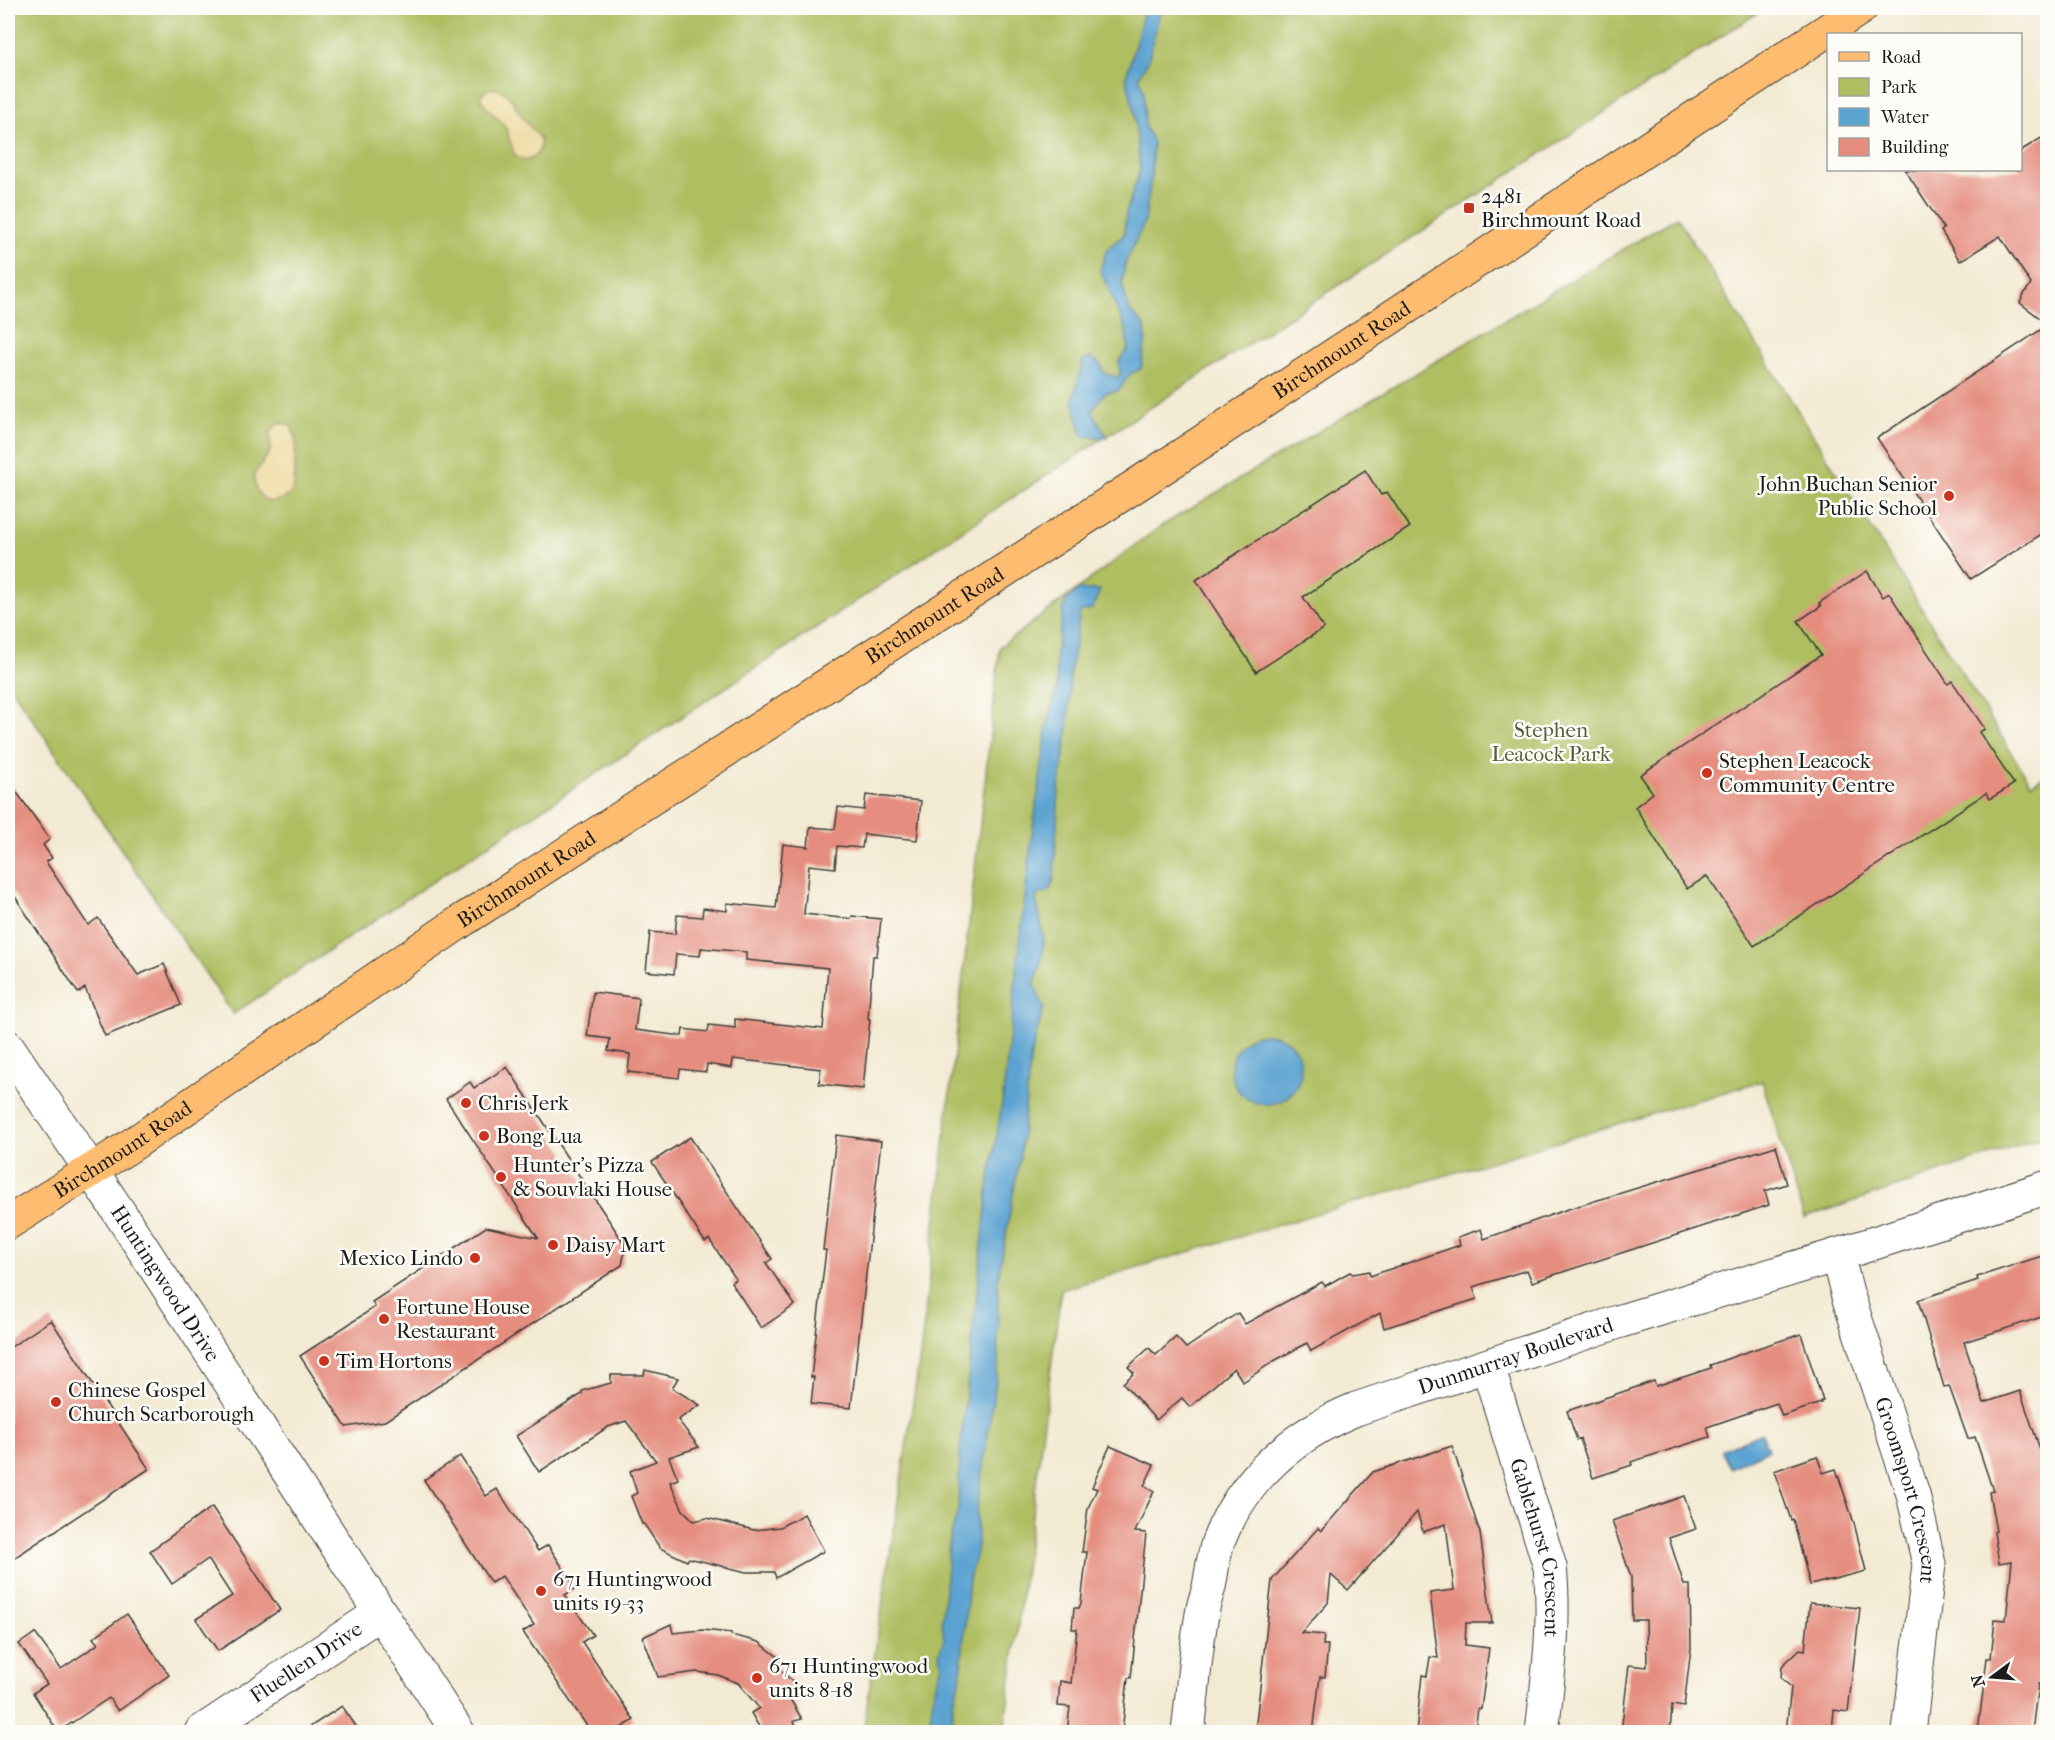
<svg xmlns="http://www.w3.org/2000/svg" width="2055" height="1740" font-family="'IM FELL French Canon',serif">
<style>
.green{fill:#aebe61;stroke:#656d3e;stroke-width:1.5}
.sand{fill:#eeda9e;stroke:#857b5d;stroke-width:1.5}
.water{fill:#5ba3d1;stroke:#3c6076;stroke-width:1.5}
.building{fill:#e58e80}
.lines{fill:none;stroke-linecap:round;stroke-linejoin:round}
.minor-casing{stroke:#3c3b37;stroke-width:35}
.major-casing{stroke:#3c3b37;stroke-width:35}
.minor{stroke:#fff;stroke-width:33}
.major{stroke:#fdbc6f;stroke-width:33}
.poi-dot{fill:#c8321e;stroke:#fdfcf7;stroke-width:2}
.labels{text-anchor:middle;stroke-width:5;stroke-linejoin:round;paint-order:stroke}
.poi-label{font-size:21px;fill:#1c1c1c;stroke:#fdfcf7;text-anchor:start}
.street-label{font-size:21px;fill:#1c1c1c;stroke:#fdfcf7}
.park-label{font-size:21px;fill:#565d38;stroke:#fdfcf7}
</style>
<rect width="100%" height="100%" fill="#fdfcf7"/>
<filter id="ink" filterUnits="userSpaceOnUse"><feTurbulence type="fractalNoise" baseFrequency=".0167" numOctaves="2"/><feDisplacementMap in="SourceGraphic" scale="12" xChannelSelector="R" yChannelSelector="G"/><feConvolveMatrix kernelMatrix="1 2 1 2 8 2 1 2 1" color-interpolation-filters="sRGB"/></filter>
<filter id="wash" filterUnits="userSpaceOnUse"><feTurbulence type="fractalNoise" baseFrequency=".008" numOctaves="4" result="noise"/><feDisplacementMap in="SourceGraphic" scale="24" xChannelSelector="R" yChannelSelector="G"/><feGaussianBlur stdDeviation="1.35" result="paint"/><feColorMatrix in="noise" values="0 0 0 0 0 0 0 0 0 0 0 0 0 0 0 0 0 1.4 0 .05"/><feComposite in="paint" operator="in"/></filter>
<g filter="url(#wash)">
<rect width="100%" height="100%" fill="#f3ead3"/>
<g class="green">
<path d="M8,8H1765L1047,475L233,1014L8,683Z"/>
<path d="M1677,217L2031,784L2047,775V1136L1804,1218L1762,1081L1061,1290L1004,1732H863L921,1349L1000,647L1161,526Z"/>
</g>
<g class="sand">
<path d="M493,88C511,91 514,106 524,119C529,126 535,132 540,139C542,150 536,157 526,161L516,157C510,147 510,135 504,125C499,116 463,96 493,88Z"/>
<path d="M282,423L290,425L296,438L294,486L290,494L284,499L270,502C258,497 254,488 254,475L271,450L270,433L277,424Z"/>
</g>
<g class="water">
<path d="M1145,8H1161L1148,61L1139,76L1144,92L1145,127L1153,142L1151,178L1145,221L1125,264L1122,285L1130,311L1145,326L1146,339L1141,369L1130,374L1118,391L1105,393L1092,410L1107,438L1082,436L1073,401L1083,360L1091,357L1101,365L1104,373L1116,377L1120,375L1119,362L1128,348L1126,330L1100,270L1107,249L1124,235L1126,213L1140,170L1134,109L1126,78Z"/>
<path d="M1079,590H1100L1092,609L1080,612L1070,673L1068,731L1059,788L1054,879L1050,891L1037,895L1036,899C1044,936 1049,947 1034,984L1044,1007L1031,1054L1020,1156L998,1279V1366L977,1509V1549L969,1579L960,1681L953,1702L952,1732H929L933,1695L942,1665L939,1652L944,1640L942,1622L949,1543L958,1510L960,1452L988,1189L1003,1097L1031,842L1048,723L1057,688L1056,653L1065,601Z"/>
<circle cx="1266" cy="1069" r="35"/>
<path d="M1762,1433L1768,1450L1730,1468L1721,1450Z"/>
</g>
<g id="blocks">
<g class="building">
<path d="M2048,134V324L2020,303L2024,294L2031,284L2000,236L1960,261L1941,231L1944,229L1905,170H2020V151Z"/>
<path d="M2048,325V530L1971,579L1877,438Z"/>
<path d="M1365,470L1381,495L1387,492L1410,527L1303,597L1324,628L1256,672L1196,580Z"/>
<path d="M1867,571L1883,597L1889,593L1948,684L1952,681L1985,729L1979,732L2014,784L1990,799L1986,793L1754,946L1707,876L1687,889L1635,807L1653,793L1640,775L1821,655L1798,621L1821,606L1819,603Z"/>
<path d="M8,780L50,839L43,845L52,858L46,862L88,925L98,918L138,975L164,964L181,1005L105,1036L85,988L78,993L8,886Z"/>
<path d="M866,795L921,801L917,840L864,834L862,848L837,846L835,868L809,865L804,914L851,919L852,916L881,919L877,956H873L868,1019H870L863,1089L819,1084L821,1069L733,1059L732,1068L707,1064L706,1072L680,1069L679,1078L628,1072L630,1054L608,1051L610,1039L587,1036L593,992L639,998L635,1030L682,1036L683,1029L708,1032L709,1025L735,1028V1019L823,1029L828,968L746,960V952L701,948L700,956L676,954L674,974L646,971L650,932L675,934L677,915L702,917L703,908L727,911V903L776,908L783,844L808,847L810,827L835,829L838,807L864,810Z"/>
<path d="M507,1067L626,1246L622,1265L385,1421L346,1427L300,1356L375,1307L372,1302L486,1227L538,1238L446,1099L470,1082L474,1088Z"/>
<path d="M836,1135L881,1141L851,1408L811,1404L814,1377H811L826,1250H823Z"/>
<path d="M690,1137L772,1259L766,1263L795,1305L761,1328L731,1282L736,1279L709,1239L705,1242L652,1162Z"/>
<path d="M1776,1146L1787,1184L1765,1191L1769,1205L1532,1282L1527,1270L1473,1287L1477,1299L1384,1328L1380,1313L1311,1351L1307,1343L1274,1361L1243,1382L1234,1368L1190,1407L1182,1398L1156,1420L1123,1383L1134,1373L1128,1367L1149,1348L1156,1355L1176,1337L1186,1348L1238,1313L1245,1324L1322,1282L1325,1286L1350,1272L1353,1274L1369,1271L1370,1276L1460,1245L1458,1237L1481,1229L1484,1239L1565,1210Z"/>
<path d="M2048,1254V1315L1964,1342L1984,1403L2020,1391L2042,1455L2048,1454V1685L2038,1684L2032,1732H1978L1987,1658H1991L1995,1619L2006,1620L2012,1561L1999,1563L1994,1532L1996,1531L1989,1492L1993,1491L1975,1437L1968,1439L1949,1386L1944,1387L1918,1300L1978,1280L1977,1277Z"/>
<path d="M51,1320L149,1469L8,1562V1349Z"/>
<path d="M1801,1334L1823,1401H1821V1403L1782,1416L1777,1403L1707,1427L1710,1437L1631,1462L1632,1465L1593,1478L1580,1439L1577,1440L1567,1411L1654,1381L1656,1386L1711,1368L1710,1365L1752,1350Z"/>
<path d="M645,1370L678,1378L672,1388L700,1405L678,1420L699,1447L669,1457L678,1479L670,1482L683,1510L694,1521L707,1518L754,1530L780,1527L804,1514L824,1551L776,1578L774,1572H746L689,1558L687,1561L660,1548L644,1524H642L631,1496L637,1493L630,1471L656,1461L626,1421L608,1427L539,1472L516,1436L582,1394V1391L611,1383V1375H644Z"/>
<path d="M1110,1446L1154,1465L1144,1486L1154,1491L1135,1532L1146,1533L1131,1678H1128L1122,1732H1067L1070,1707L1058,1706L1060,1681L1071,1683L1077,1629H1072L1074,1608H1079L1081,1603L1087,1552H1082L1088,1508L1097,1489L1092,1487Z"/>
<path d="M1452,1446L1480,1533L1492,1623H1466L1465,1645L1489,1648L1481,1709L1478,1708L1475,1732H1416L1422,1675L1427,1676L1430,1657L1438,1658L1430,1593L1454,1590L1446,1524L1423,1532L1417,1512L1348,1590L1331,1575L1328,1603L1301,1633L1324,1635L1323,1645H1328L1325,1677H1320L1313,1732H1255L1272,1580L1318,1528L1321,1531L1373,1472Z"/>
<path d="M460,1456L486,1496L497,1489L538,1551L548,1545L576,1588L565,1595L593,1635L582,1642L634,1720L615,1732H591L523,1632L534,1625L502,1576L491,1583L424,1480Z"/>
<path d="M1817,1456L1823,1473L1836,1469L1854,1523L1866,1571L1810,1585L1793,1519L1791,1520L1774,1471Z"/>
<path d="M1684,1496L1696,1529L1669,1538L1684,1585H1690L1691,1648L1684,1707L1672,1705L1670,1732H1621L1629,1665L1647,1667L1646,1620H1632L1631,1577L1612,1521Z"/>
<path d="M212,1507L280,1610L218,1651L196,1619L232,1596L208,1559L172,1584L150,1551Z"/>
<path d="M1810,1603L1860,1608L1848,1712L1834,1710L1832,1732H1786L1791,1687L1781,1678L1782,1666L1800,1649L1805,1650Z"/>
<path d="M127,1614L169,1675L118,1711L109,1698L58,1732L33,1693L47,1684L19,1644L35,1633L61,1669L98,1644L93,1638Z"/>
<path d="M671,1624L673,1633L702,1630L731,1633V1635L759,1642L783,1661L777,1667L799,1687L787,1694L802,1719L794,1721L797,1732H762L751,1713L759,1708L738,1683L718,1675L697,1672L658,1677L643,1637Z"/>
<path d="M342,1706L360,1732H302Z"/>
</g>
</g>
</g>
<g filter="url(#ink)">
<use href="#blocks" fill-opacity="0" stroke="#3c3b37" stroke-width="1.5"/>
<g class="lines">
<g class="minor-casing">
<g id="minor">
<path id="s1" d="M8,1047L117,1209L458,1732"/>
<path id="s2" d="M1837,1255L1848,1296L1913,1494L1929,1564L1909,1732"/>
<path id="s3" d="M1488,1367L1550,1567C1556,1623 1548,1677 1542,1732"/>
<path id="s4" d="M201,1732L380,1613"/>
<path id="s5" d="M1188,1732C1193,1692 1195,1649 1203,1609C1204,1602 1207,1595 1209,1587C1212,1572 1213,1557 1218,1542C1242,1479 1294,1434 1356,1409L1621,1321L1837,1255L2048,1187"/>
</g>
</g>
<g class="major-casing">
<g id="major">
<path id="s6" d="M8,1223L130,1146L463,920L1132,488L1861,8"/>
</g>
</g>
<use href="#minor" class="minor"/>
<use href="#major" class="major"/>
</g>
</g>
<g class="poi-dot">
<rect x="1463" y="202" width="12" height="12" rx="3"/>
<circle cx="1949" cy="496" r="6"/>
<circle cx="1707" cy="773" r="6"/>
<circle cx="466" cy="1103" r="6"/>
<circle cx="484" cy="1136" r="6"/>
<circle cx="501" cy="1177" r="6"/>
<circle cx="553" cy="1245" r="6"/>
<circle cx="475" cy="1258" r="6"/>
<circle cx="384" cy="1319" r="6"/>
<circle cx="324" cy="1361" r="6"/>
<circle cx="56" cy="1402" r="6"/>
<circle cx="541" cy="1591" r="6"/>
<circle cx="757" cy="1678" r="6"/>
</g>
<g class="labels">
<g class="poi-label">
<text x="1481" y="203">2481<tspan x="1481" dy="24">Birchmount Road</tspan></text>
<text x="1937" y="491" text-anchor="end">John Buchan Senior<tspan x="1937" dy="24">Public School</tspan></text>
<text x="1719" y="768">Stephen Leacock<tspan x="1719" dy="24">Community Centre</tspan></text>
<text x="478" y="1110">Chris Jerk</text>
<text x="496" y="1143">Bong Lua</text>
<text x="513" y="1172">Hunter's Pizza<tspan x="513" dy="24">&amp; Souvlaki House</tspan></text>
<text x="565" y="1252">Daisy Mart</text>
<text x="463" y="1265" text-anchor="end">Mexico Lindo</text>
<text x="396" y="1314">Fortune House<tspan x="396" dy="24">Restaurant</tspan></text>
<text x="336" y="1368">Tim Hortons</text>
<text x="68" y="1397">Chinese Gospel<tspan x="68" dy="24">Church Scarborough</tspan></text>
<text x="553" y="1586">671 Huntingwood<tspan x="553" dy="24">units 19-33</tspan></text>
<text x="769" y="1673">671 Huntingwood<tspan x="769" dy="24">units 8-18</tspan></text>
</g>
<g class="street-label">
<text dy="7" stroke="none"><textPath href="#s6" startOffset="1594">Birchmount Road</textPath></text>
<text dy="7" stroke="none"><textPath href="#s6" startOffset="1108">Birchmount Road</textPath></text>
<text dy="7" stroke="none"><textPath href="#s6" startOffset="622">Birchmount Road</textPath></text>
<text dy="7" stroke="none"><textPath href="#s6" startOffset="136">Birchmount Road</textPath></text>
<text dy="7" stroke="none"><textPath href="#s1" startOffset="284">Huntingwood Drive</textPath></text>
<text dy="7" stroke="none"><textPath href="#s5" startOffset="558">Dunmurray Boulevard</textPath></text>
<text dy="7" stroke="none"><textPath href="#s2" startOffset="246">Groomsport Crescent</textPath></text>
<text dy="7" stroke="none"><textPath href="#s3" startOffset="188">Gablehurst Crescent</textPath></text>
<text dy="7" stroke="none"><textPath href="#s4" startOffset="126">Fluellen Drive</textPath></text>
</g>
<g class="park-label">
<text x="1551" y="737">Stephen<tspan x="1551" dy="24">Leacock Park</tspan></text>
</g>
</g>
<rect width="2055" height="1740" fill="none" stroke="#fdfcf7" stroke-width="30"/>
<rect x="1827" y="33" width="195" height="138" fill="#fdfcf7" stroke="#a3a29f" stroke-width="1.5"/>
<rect x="1839" y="52" width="30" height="9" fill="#fdbc6f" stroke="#a3a29f" stroke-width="1.5"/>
<text x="1881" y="63" font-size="18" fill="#1c1c1c">Road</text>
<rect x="1839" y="78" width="30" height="18" fill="#aebe61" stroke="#a3a29f" stroke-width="1.5"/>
<text x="1881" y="93" font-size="18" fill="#1c1c1c">Park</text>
<rect x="1839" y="108" width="30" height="18" fill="#5ba3d1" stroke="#a3a29f" stroke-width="1.5"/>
<text x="1881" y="123" font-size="18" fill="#1c1c1c">Water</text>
<rect x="1839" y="138" width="30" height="18" fill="#e58e80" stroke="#a3a29f" stroke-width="1.5"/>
<text x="1881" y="153" font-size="18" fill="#1c1c1c">Building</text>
<g transform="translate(1992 1677) rotate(254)" stroke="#fdfcf7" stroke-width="4.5" paint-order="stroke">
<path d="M0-4.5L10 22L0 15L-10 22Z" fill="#1c1c1c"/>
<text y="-9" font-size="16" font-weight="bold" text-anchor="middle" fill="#1c1c1c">N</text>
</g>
</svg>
